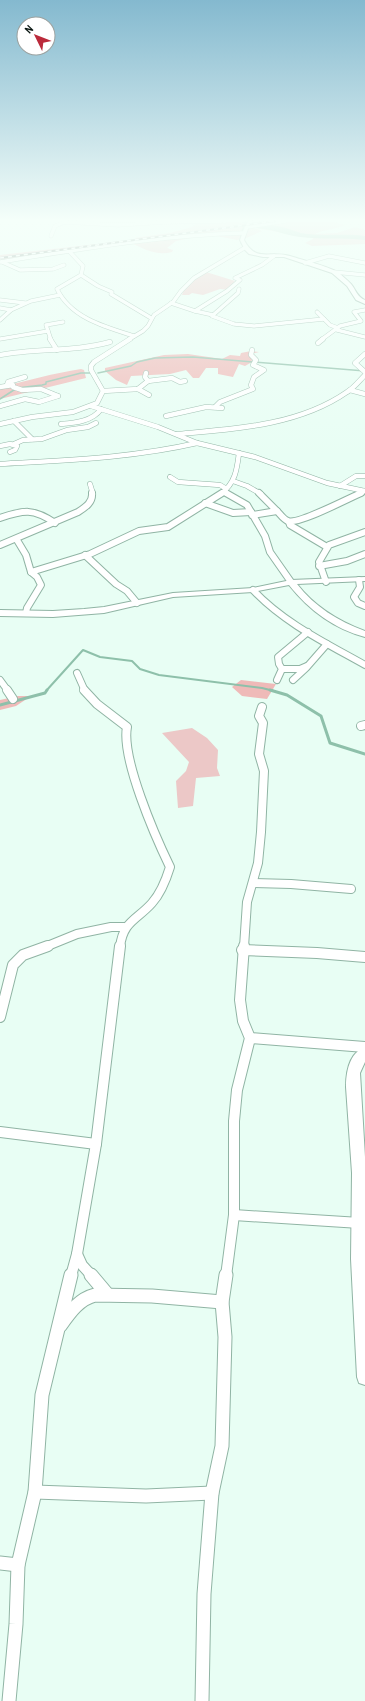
<svg xmlns="http://www.w3.org/2000/svg" width="365" height="1701" font-family="'Archivo Narrow',sans-serif">
<style>
.green{fill:#ecc8c7}
.forest{fill:#efbab8}
.lines{fill:none;stroke-linecap:round;stroke-linejoin:round}
.stream-far2{stroke:#8ec0aa;stroke-width:1.5}
.stream-far1{stroke:#8ec0aa;stroke-width:2}
.stream{stroke:#8ec0aa;stroke-width:3}
.river{fill:#8ec0aa;fill-rule:evenodd}
.street-far5-casing{stroke:#90b4a4;stroke-width:4.5}
.street-far4-casing{stroke:#90b4a4;stroke-width:5.5}
.street-far3-casing{stroke:#90b4a4;stroke-width:8}
.street-far2-casing{stroke:#90b4a4;stroke-width:10}
.street-far1-casing{stroke:#90b4a4;stroke-width:12}
.street-casing{stroke:#90b4a4;stroke-width:15}
.secondary-casing{stroke:#90b4a4;stroke-width:2}
.street-far5{stroke:#fff;stroke-width:3.5}
.street-far4{stroke:#fff;stroke-width:4.5}
.street-far3{stroke:#fff;stroke-width:6}
.street-far2{stroke:#fff;stroke-width:8}
.street-far1{stroke:#fff;stroke-width:10}
.street{stroke:#fff;stroke-width:13}
.secondary{fill:#fff;fill-rule:evenodd}
.rail-casing{stroke:#697a73;stroke-width:2}
.rail{stroke:#fff;stroke-width:1.5;stroke-dasharray:4;stroke-linecap:butt}
</style>
<rect width="100%" height="100%" fill="#e8fef4"/>
<g class="green">
<path d="M206,221H237L262,231L246,238L237,240L217,236L195,237L176,241L167,248L173,250L172,252C157,256 144,249 131,243L136,239L135,238L170,233L192,227L197,223Z"/>
<path d="M256,221H330L345,225C335,230 324,229 315,234L337,233L355,227L365,230V244L312,246L305,243L313,239L312,236L311,238L255,228Z"/>
<path d="M97,244L86,249L0,262V255Z"/>
<path d="M206,272L235,281L229,290L220,289L203,295L192,293L189,295H182C184,286 198,277 206,272Z"/>
<path d="M192,728L207,738L218,750L217,768L220,776L196,778L193,806L178,808L176,781L186,771L189,762L162,733Z"/>
</g>
<g class="forest">
<path d="M251,351L259,352L251,354L252,362L245,366L239,364L233,377L218,374V368H206L199,378H193L186,370L170,374L131,376L127,385L116,380L105,371V368L164,355L188,354L222,359L230,355L240,356L241,353Z"/>
<path d="M81,369L84,370L86,378L0,399V387C27,381 54,373 81,369Z"/>
<path d="M241,680L276,684L267,699L242,696L232,687Z"/>
<path d="M18,696H31L16,706L0,710V700Z"/>
</g>
<g class="lines">
<g class="stream-far2">
<path d="M249,224L264,221"/>
<path d="M241,243V234L244,226"/>
<path d="M98,373L131,366L137,362L155,358L193,357L365,371"/>
<path d="M0,399L17,388L42,385L46,384V382L81,373H93"/>
</g>
<path class="stream-far1" d="M46,691L83,650L100,657L132,661L140,669L159,675L262,688L274,691"/>
<g class="stream">
<path d="M270,690L287,695L321,716L330,743L365,754"/>
<path d="M0,705L45,693L47,690"/>
</g>
<path class="river" d="M241,221C256,221 274,225 289,229C293,230 297,232 301,233C322,237 344,233 365,236V240C343,237 322,240 300,237C290,236 280,232 270,230C260,228 248,228 241,221Z"/>
<g class="street-far5-casing">
<g id="street-far5">
<path d="M247,227L285,221"/>
<path d="M51,236L55,226L65,222L118,225L165,222L226,221"/>
<path d="M69,251L83,266L81,275L57,289C71,318 105,327 134,336"/>
<path d="M0,262C81,249 162,235 244,233"/>
<path d="M2,262L20,270L53,269L64,265"/>
<path d="M305,263L329,256L365,263"/>
<path d="M334,272L365,275"/>
<path d="M81,275L98,286L112,292L111,294L151,318"/>
<path d="M239,289L238,293L212,316L234,324L254,326L324,319"/>
<path d="M0,300L25,303"/>
<path d="M171,303L195,311"/>
<path d="M0,308L11,310L31,301L60,295"/>
<path d="M317,312L330,325L338,328"/>
<path d="M213,315L195,311L227,291L240,280L235,278L262,265L274,256"/>
<path d="M0,320L11,310"/>
<path d="M337,330L365,337"/>
<path d="M0,339L48,331"/>
<path d="M51,340L46,325L63,322"/>
<path d="M128,340L143,331L148,326L154,315L173,302L181,291L194,278L246,247"/>
<path d="M321,340L340,326L361,321L354,312L365,310"/>
</g>
</g>
<g class="street-far4-casing">
<g id="street-far4">
<path d="M50,339L57,350"/>
<path d="M318,343L323,339"/>
<path d="M365,354L355,363L365,372"/>
<path d="M0,355C37,348 74,352 110,342"/>
<path d="M146,373L145,377L148,381"/>
<path d="M7,385L8,382L25,377"/>
<path d="M0,387L13,385V387L22,390L41,389L58,396"/>
<path d="M138,389L149,395"/>
<path d="M350,390L365,394"/>
<path d="M103,391L138,389L148,381L172,378L180,382L185,381"/>
<path d="M0,406L25,399L39,402L58,396"/>
<path d="M91,406L158,427L197,443L255,457L327,483L365,491"/>
<path d="M215,407L220,402L253,389L251,385L254,377L264,370L253,365L256,360L251,355L252,350"/>
<path d="M166,416L206,407L222,408"/>
<path d="M14,421L32,439"/>
<path d="M0,424L32,417L73,412L97,403L103,391L91,370V366L94,362L130,339"/>
<path d="M61,424C75,423 93,421 101,409"/>
<path d="M177,434C234,429 298,426 347,392C354,388 359,381 365,375"/>
<path d="M14,444L23,440L42,439L67,430L88,427L96,423"/>
<path d="M0,446L10,444L17,446L15,450L10,452"/>
<path d="M0,464C66,460 132,458 197,443"/>
<path d="M170,477L178,482L220,485L225,488V492L228,494"/>
<path d="M233,481L247,486L261,494"/>
<path d="M90,484L93,494"/>
<path d="M340,486L356,476H365"/>
<path d="M221,494C235,483 237,470 239,453"/>
<path d="M359,494L364,491"/>
</g>
</g>
<g class="street-far3-casing">
<g id="street-far3">
<path d="M226,493L247,505L265,536L270,552L291,582"/>
<path d="M259,493L277,511"/>
<path d="M205,503L233,513L251,512"/>
<path d="M252,515L277,511C280,514 284,520 288,521C298,525 349,498 361,493"/>
<path d="M0,518C24,510 33,508 55,523"/>
<path d="M289,522L290,525L327,547"/>
<path d="M17,540L26,555L31,572L37,577L41,585L27,608L26,613"/>
<path d="M0,545L78,512C86,507 93,502 92,493"/>
<path d="M85,555L116,584L127,591L137,603"/>
<path d="M319,566L347,561L365,554"/>
<path d="M31,572L90,554L139,531L168,527L222,493"/>
<path d="M359,580L360,587L354,597L358,603L365,606"/>
<path d="M326,582L319,562L329,545L365,532"/>
<path d="M253,590C284,623 326,643 365,665"/>
<path d="M282,669H300L307,666"/>
<path d="M77,673L85,691"/>
<path d="M0,680L8,691"/>
<path d="M277,680L282,669L279,664L278,657L308,632"/>
<path d="M293,680L306,668L327,644"/>
</g>
</g>
<g class="street-far2-casing">
<g id="street-far2">
<path d="M7,690L13,699"/>
<path d="M84,690L97,704L127,727C121,758 155,836 170,867C166,880 161,893 152,903C137,920 123,921 120,947"/>
<path d="M361,726L365,725"/>
<path d="M253,883L291,884L351,889"/>
<path d="M45,947L77,934L111,927H124"/>
<path d="M244,947L247,902L258,863L261,832L264,771L259,754L263,723L259,716L262,707"/>
</g>
</g>
<g class="street-far1-casing">
<g id="street-far1">
<path d="M242,950L317,953L365,957"/>
<path d="M0,1017L13,965L23,955L48,946"/>
<path d="M250,1038L365,1047"/>
<path d="M0,1132L96,1144"/>
<path d="M234,1215L360,1223"/>
<path d="M77,1254L82,1265L92,1276"/>
<path d="M71,1276L77,1254L96,1144L120,946"/>
<path d="M226,1276L234,1215V1121L237,1090L250,1038L243,1021L240,1000L244,946"/>
</g>
</g>
<g class="street-casing">
<g id="street">
<path d="M91,1275L107,1294"/>
<path d="M60,1326C70,1312 79,1299 95,1295L152,1296L222,1302"/>
<path d="M35,1492L146,1496L212,1493"/>
<path d="M0,1563L18,1565"/>
<path d="M9,1701L16,1624L18,1565L35,1492L42,1395L71,1275"/>
<path d="M202,1701L204,1594L212,1493L222,1446L225,1337L222,1302L226,1275"/>
</g>
</g>
<g class="secondary-casing">
<g id="secondary">
<path d="M249,221H254L249,226L244,240C256,263 270,250 290,256C302,260 328,266 337,272C342,275 347,280 351,284C356,290 357,297 365,300V304L356,300L347,286L332,273L284,257H263L249,254L245,250L240,240L245,226Z"/>
<path d="M365,577V581L297,584C315,607 338,621 365,631V637C334,629 308,609 289,585L253,592L173,597L104,613L53,617L0,616V610L53,611L84,609L104,607L173,593L253,588L291,580Z"/>
<path d="M365,1047V1062L360,1073L365,1157V1385L359,1383L357,1377L351,1259L352,1173L346,1087C346,1073 349,1053 365,1047Z"/>
</g>
</g>
<use href="#street-far5" class="street-far5"/>
<use href="#street-far4" class="street-far4"/>
<use href="#street-far3" class="street-far3"/>
<use href="#street-far2" class="street-far2"/>
<use href="#street-far1" class="street-far1"/>
<use href="#street" class="street"/>
<use href="#secondary" class="secondary"/>
<g class="rail-casing">
<path id="rail" d="M0,258L276,221"/>
</g>
<use href="#rail" class="rail"/>
</g>
<linearGradient id="sky" x2="0" y2="1"><stop stop-color="#84b9cf"/><stop offset="0.48" stop-color="#f5fffa"/><stop offset="1" stop-color="#f5fffa" stop-opacity="0"/></linearGradient>
<rect width="365" height="459" fill="url(#sky)"/>
<g transform="translate(36 36) rotate(313)"><circle r="19" fill="#ffffff" stroke="#9ba19f"/>
<path d="M0-3L7 15L0 10L-7 15Z" fill="#bb2a3b"/>
<text y="-6" font-size="11" font-weight="bold" text-anchor="middle" fill="#06130e">N</text>
</g>
</svg>
